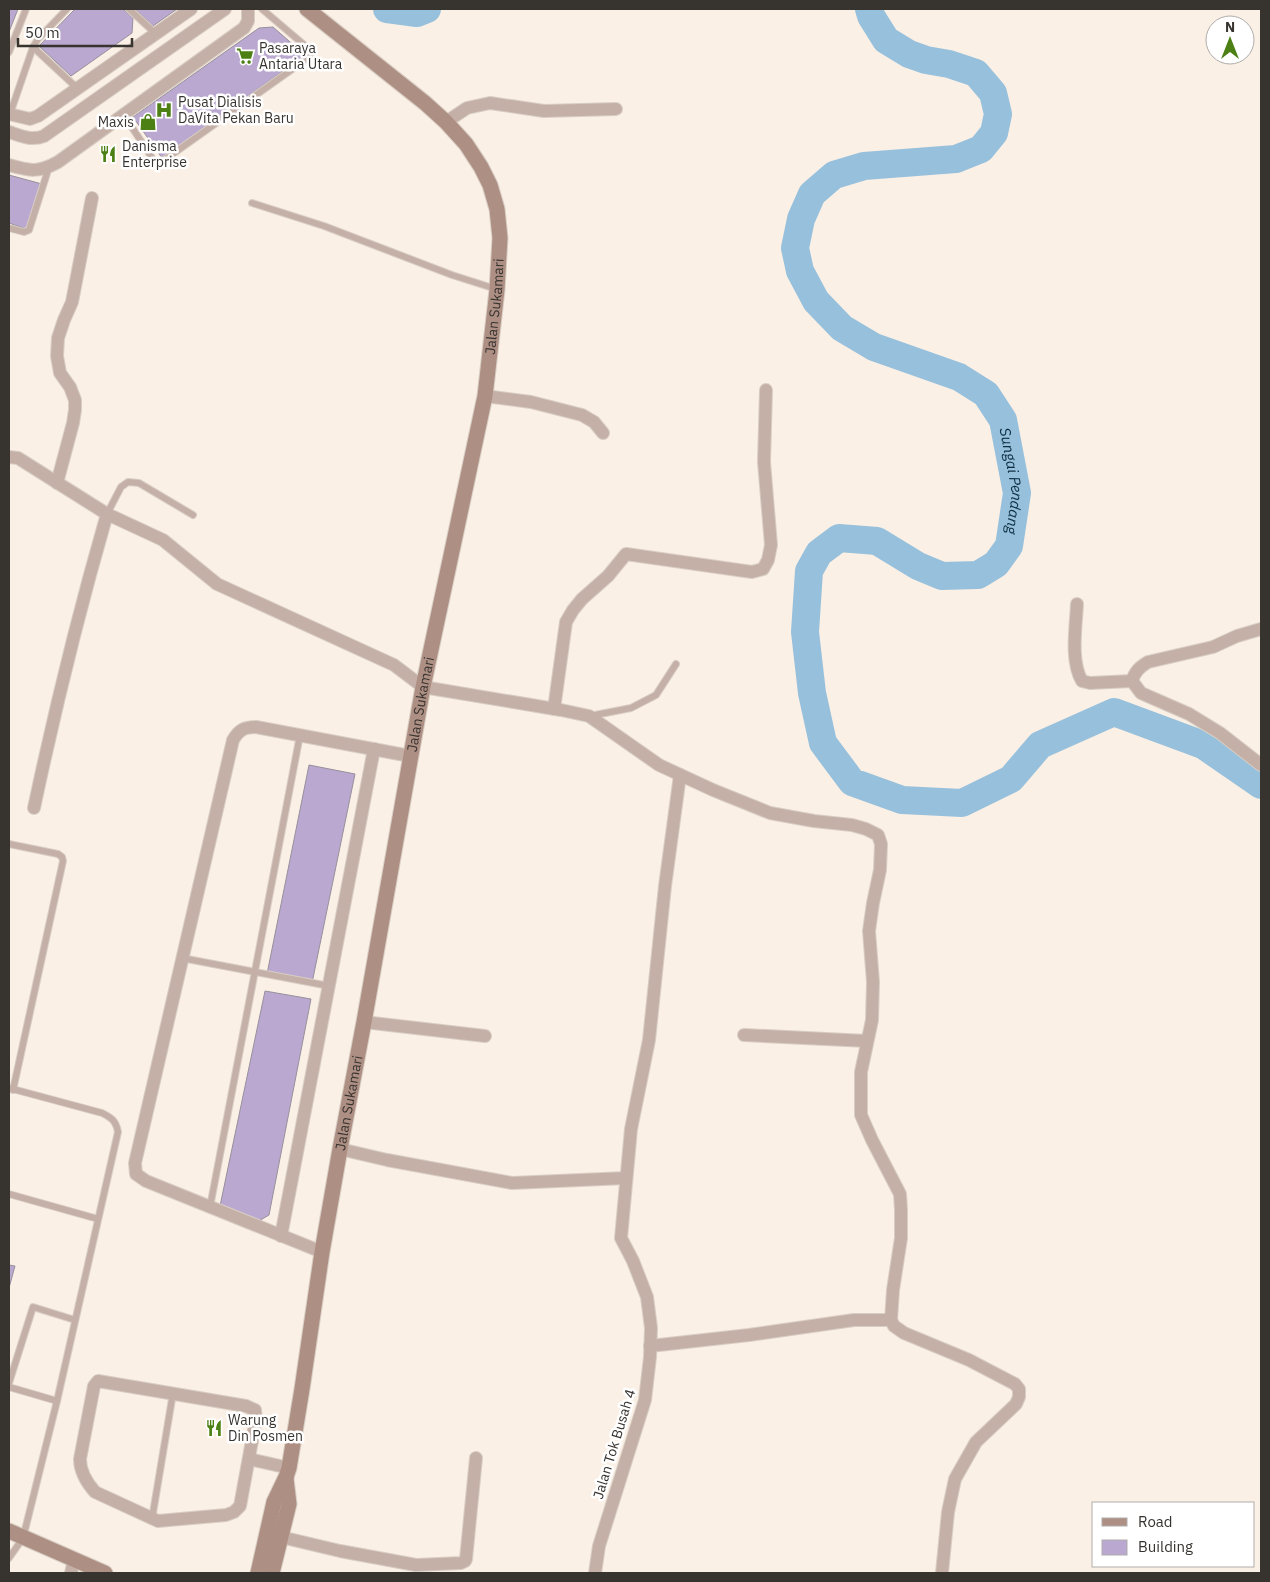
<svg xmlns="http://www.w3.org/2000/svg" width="1270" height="1582" font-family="'IBM Plex Sans',sans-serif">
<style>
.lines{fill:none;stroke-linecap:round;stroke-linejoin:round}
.river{stroke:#97c0dc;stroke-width:28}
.building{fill:#baa8d0;stroke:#96909c}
.lane-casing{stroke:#d8cec4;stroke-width:8}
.street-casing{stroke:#d8cec4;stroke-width:14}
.secondary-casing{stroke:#d8cec4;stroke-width:17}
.lane{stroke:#c5b0a8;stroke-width:6}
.street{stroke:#c5b0a8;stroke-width:12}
.secondary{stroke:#ae8f84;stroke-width:15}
.labels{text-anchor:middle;stroke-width:5;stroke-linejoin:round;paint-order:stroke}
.poi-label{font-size:14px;fill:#37332f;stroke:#fff;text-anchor:start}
.street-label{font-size:14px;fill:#37332f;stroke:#fff}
.water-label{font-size:15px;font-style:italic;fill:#0d2e43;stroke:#fff}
</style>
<rect width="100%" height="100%" fill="#fbf0e5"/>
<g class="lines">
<g class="river">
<path d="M387,9L417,13L427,9"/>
<path id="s1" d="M869,9L871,16L886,40L909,54L926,60L949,64L976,73L993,93L998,114L994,133L981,149L956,159L864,166L834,175L812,194L801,219L795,248L800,271L816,301L842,328L874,347L959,377L986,394L1003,420L1017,493L1009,546L996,564L978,575L942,576L918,566L877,541L839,538L819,553L809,571L805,632L812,693L823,743L852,782L902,800L962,803L1011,779L1040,745L1114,712L1203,745L1261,785"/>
</g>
</g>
<g class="building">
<path d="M9,9H18L9,32Z"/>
<path d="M75,9H123L133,18L132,33L71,76L39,46Z"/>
<path d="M135,9H177L153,26Z"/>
<path d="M273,27L305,55L162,158L133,117L259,28Z"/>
<path d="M9,175L42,184L26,229L9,223Z"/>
<path d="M309,765L355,774L312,983L267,974Z"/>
<path d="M265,991L311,999L269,1215L257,1222L220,1206Z"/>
<path d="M9,1265L15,1266L9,1288Z"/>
</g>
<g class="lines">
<g class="lane-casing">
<g id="lane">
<path d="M129,9L156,34"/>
<path d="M33,47L77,88"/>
<path d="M9,52L26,9"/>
<path d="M10,114L33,47L38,39L67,9"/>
<path d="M124,115L154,161L158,164L160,163L308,58L310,54L309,49L262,9"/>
<path d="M252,203L324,226L452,275L496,289"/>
<path d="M9,228L24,232L29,230L49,167"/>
<path d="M107,514L121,487L128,482L139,483L193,515"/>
<path d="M590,716L631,708L656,695L676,664"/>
<path d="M9,844L58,854L62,857L63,861L13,1090"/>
<path d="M182,958L329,986"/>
<path d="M9,1088L102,1113C112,1118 116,1121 118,1132L57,1401L23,1538L9,1558"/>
<path d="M9,1194L98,1219"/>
<path d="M210,1207L300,735"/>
<path d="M9,1383L33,1307L75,1320"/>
<path d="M9,1387L57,1401"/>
<path d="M152,1519L173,1393"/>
</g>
</g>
<g class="street-casing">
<g id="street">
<path d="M9,114L30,119L38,116L191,9"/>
<path d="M446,122L467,108L490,103L544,111L616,109"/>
<path d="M9,132C21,136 32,141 44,136L225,9"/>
<path d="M9,165C30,171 38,173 58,162L244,28L248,21V9"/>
<path d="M485,396L531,402L582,415L594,422L603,433"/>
<path d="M9,457L18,458L107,514L163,540L217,584L394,665L423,687L561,710L589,716L659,765L713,790L770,813L814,821L852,825L866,829L878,835L881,844L880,870L873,903L869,931L873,982L872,1020L861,1072V1115L872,1140L900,1194L901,1210V1238L893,1290L891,1320L894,1326L904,1333L969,1360L1015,1384L1019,1389V1397L1016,1404L976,1442L955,1479L948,1512L942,1573"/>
<path d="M57,483L73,423L75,410V400L70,387L60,373L57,356L58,338L64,320L72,302L92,198"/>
<path d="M1077,604C1076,626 1070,661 1082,681L1090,683L1132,681"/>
<path d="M1261,629L1237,636L1213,647L1148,662C1140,667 1135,671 1132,681L1141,693L1189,714L1220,733L1261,765"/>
<path d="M554,709L566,622L573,610L582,599L608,576L626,554L752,572L763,569L768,560L771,545L764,462L766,390"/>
<path d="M34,808C55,709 79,611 107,514"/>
<path d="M364,1022L485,1036"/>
<path d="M744,1035L867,1041"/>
<path d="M340,1149L387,1160L512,1183L626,1178"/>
<path d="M281,1236L374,749"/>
<path d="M322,1252L146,1181L136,1174L135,1163L233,740C239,730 244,727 256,727L410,756"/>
<path d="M650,1346L749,1335L854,1320H891"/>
<path d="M98,1381L246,1406L255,1410L256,1419L240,1506L234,1512L226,1515L158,1521L95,1492C87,1483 80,1471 80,1459L94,1386Z"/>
<path d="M249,1459L289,1468"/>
<path d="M281,1537L340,1551L416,1565L461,1563L465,1561L466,1559L476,1458"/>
<path d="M71,1573L74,1560"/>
<path d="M595,1573L599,1546L645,1400L650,1357L651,1328L647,1297L633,1261L621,1238L631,1129L649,1040L665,886L680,775"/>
</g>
</g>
<g class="secondary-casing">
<g id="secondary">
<path d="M9,1531L105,1573"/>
<path id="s2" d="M258,1573L274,1502L286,1477L289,1468L302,1389L322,1252L340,1149L364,1022L423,687L485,396L497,290L500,238L497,209L490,185L481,167L466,144L446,122L425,103L307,9"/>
<path d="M272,1573L289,1504L286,1479"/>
</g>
</g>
<use href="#lane" class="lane"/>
<use href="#street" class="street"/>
<use href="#secondary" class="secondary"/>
</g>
<defs>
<g id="supermarket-bare" transform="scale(1.35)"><path d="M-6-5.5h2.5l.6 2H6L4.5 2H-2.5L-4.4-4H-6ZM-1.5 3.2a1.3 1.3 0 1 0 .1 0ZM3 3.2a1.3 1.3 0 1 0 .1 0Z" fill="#4c8015" stroke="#fff" stroke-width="2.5" paint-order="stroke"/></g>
<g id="hospital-bare" transform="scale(1.35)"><path d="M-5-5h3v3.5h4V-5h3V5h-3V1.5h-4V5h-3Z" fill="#4c8015" stroke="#fff" stroke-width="2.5" paint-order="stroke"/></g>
<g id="shop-bare" transform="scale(1.35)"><path d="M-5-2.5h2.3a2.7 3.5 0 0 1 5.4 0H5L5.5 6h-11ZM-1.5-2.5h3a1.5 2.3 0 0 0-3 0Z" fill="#4c8015" stroke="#fff" stroke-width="2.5" paint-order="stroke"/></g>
<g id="restaurant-bare" transform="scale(1.35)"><path d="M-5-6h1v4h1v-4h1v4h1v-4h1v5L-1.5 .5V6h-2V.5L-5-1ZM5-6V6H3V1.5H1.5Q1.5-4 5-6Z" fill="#4c8015" stroke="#fff" stroke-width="2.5" paint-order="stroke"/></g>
</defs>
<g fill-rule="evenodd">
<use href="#supermarket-bare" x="245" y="56"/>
<use href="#hospital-bare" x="164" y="110"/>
<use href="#shop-bare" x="148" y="122"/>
<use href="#restaurant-bare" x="108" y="154"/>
<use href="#restaurant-bare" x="214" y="1428"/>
</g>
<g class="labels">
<g class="poi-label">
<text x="259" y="53">Pasaraya<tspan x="259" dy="16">Antaria Utara</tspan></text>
<text x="178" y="107">Pusat Dialisis<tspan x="178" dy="16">DaVita Pekan Baru</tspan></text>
<text x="134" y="127" text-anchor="end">Maxis</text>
<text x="122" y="151">Danisma<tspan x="122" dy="16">Enterprise</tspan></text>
<text x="228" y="1425">Warung<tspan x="228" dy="16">Din Posmen</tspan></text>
</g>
<g class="street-label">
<text dy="5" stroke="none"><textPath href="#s2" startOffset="1290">Jalan Sukamari</textPath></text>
<text dy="5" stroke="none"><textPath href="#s2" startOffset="885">Jalan Sukamari</textPath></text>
<text dy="5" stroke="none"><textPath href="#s2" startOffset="480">Jalan Sukamari</textPath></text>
<text transform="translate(614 1444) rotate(-73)" y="5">Jalan Tok Busah 4</text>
</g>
<g class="water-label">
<text dy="5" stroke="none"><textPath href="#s1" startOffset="804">Sungai Pendang</textPath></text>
</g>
</g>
<rect width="1270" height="1582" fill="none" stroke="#37332f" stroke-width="20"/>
<rect x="1092" y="1502" width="162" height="65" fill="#ffffff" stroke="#afadac"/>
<rect x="1102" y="1518" width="25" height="8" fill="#ae8f84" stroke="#afadac"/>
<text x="1138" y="1527" font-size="15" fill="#37332f">Road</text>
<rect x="1102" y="1540" width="25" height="15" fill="#baa8d0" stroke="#afadac"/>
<text x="1138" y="1552" font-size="15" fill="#37332f">Building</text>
<g transform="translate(1230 40)"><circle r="24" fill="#ffffff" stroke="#afadac"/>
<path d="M0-4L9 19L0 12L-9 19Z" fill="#4c8015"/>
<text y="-8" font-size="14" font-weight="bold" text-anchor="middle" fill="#37332f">N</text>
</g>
<path d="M18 38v8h114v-8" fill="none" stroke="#37332f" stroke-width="2.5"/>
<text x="25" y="38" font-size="15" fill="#37332f" stroke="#ffffff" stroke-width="4" paint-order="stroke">50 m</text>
</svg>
